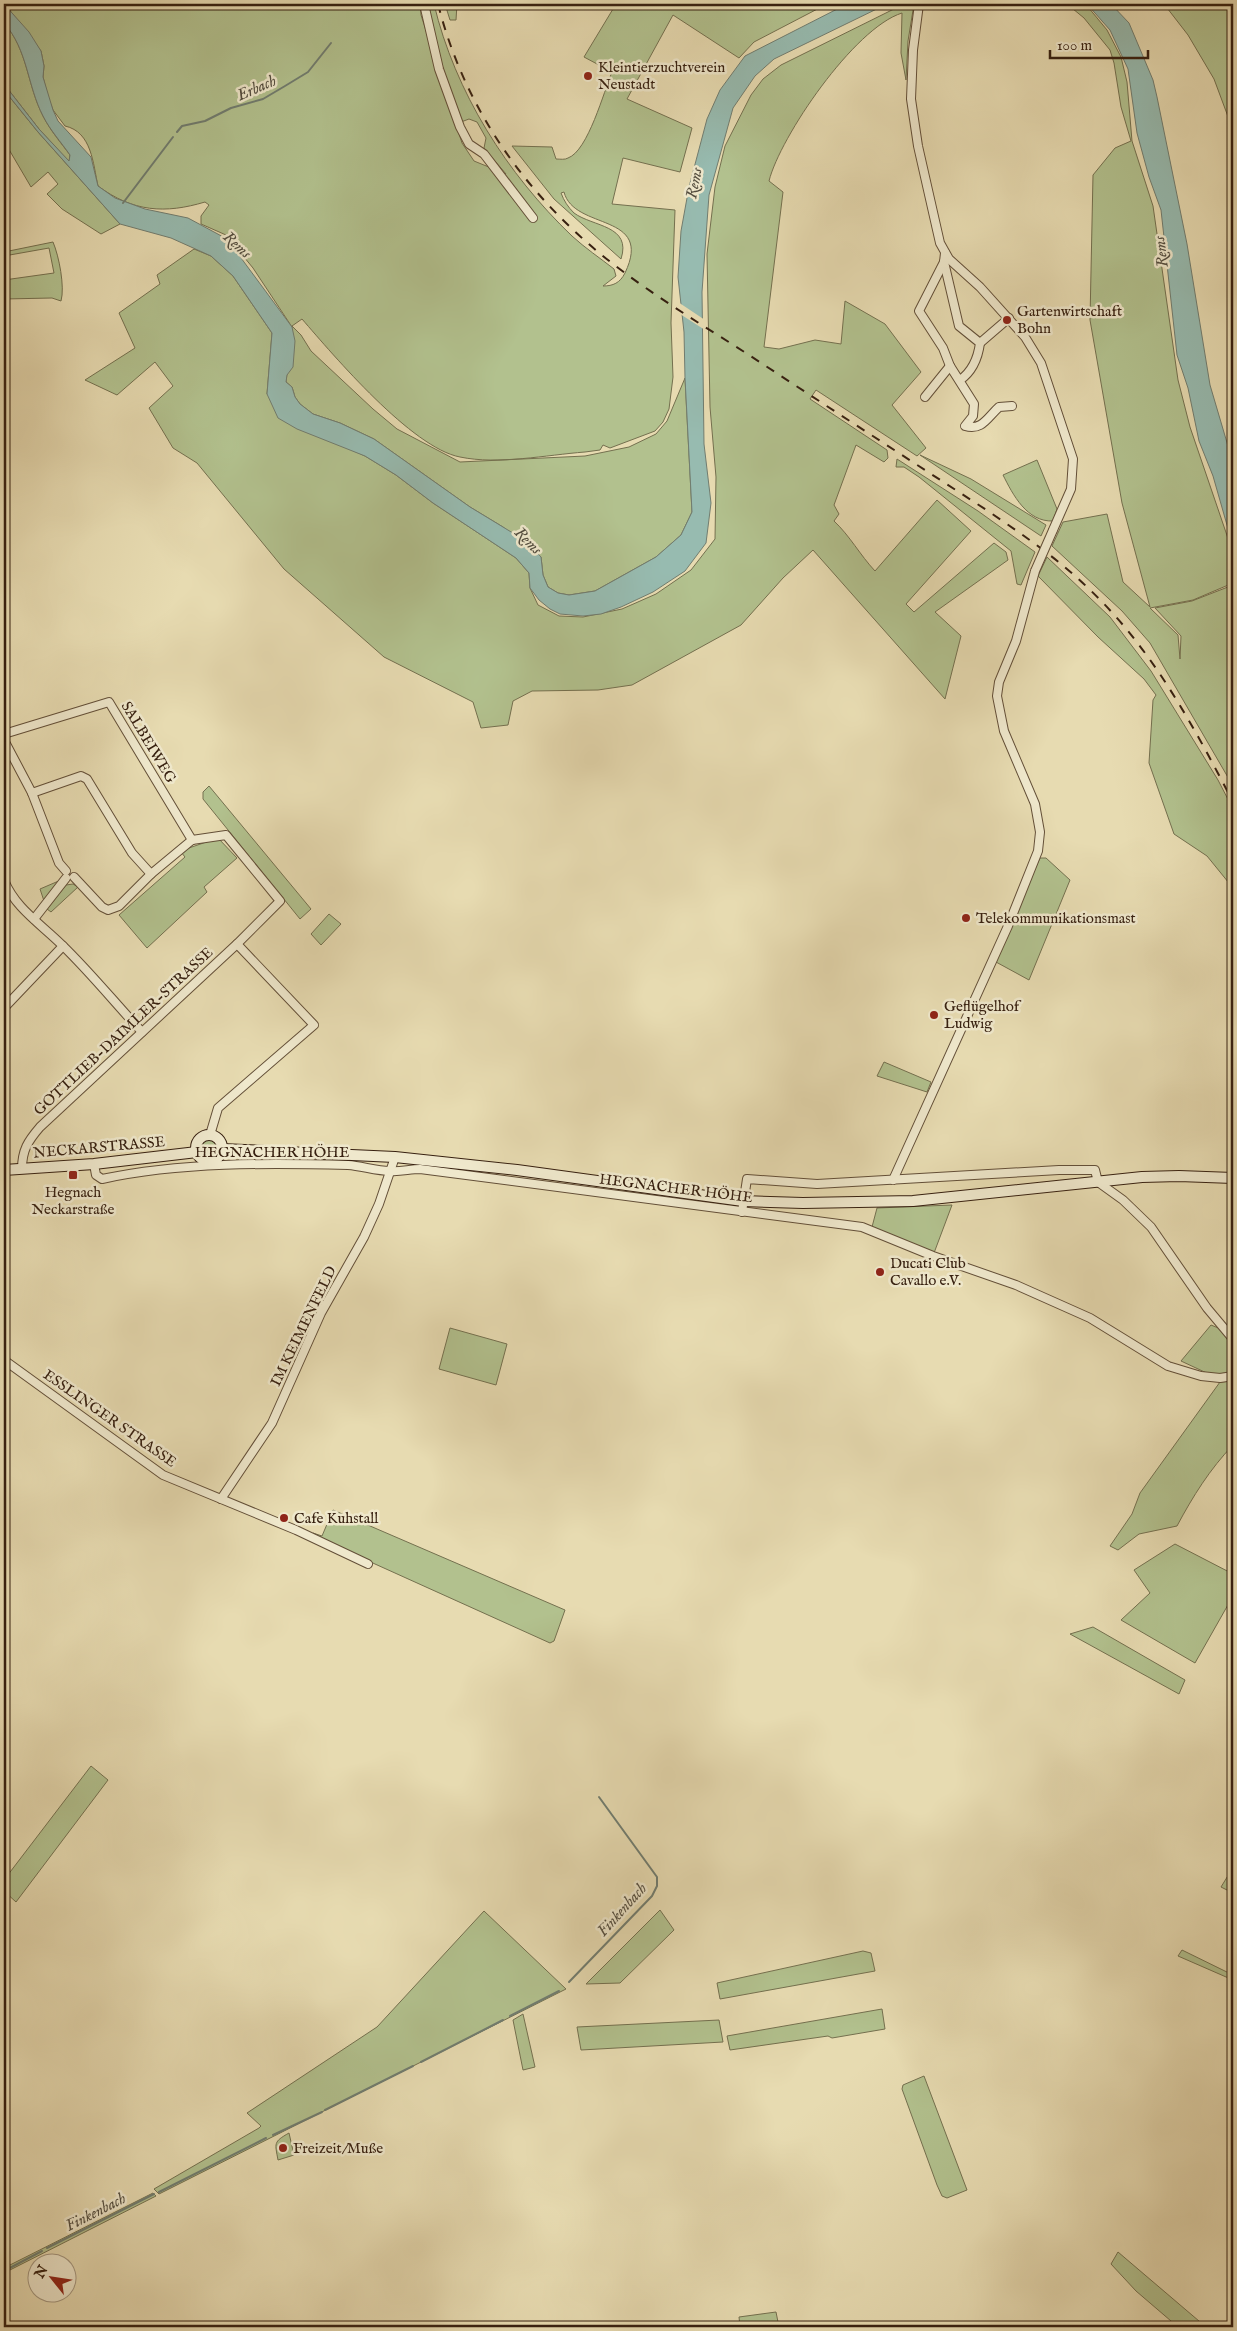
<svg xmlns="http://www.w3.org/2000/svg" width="1237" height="2331" font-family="'IM FELL English',serif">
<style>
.green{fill:#b2c18e;stroke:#74704f}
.water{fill:#97bbb0;stroke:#717d70}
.pier{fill:#e7dbb1}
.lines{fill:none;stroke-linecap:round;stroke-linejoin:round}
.stream{stroke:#717d70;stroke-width:2}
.street-casing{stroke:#634f38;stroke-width:10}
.secondary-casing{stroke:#372010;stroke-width:12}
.street{stroke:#efe8cc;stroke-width:8}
.secondary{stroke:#efe8cc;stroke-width:10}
.rail{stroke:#372010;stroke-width:2;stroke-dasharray:9 9;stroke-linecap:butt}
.street-bridge-casing{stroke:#634f38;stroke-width:10;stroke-linecap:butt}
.street-bridge{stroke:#efe8cc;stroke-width:8}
.poi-dot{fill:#8f2418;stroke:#efe8cc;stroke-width:2}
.labels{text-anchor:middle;stroke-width:5;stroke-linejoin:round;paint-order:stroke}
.poi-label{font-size:15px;fill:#372010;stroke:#efe8cc;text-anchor:start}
.street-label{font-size:15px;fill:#372010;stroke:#efe8cc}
.water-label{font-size:16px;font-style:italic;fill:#544e40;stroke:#efe8cc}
</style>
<rect width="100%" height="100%" fill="#e7dbb1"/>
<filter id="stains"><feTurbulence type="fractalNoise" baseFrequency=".004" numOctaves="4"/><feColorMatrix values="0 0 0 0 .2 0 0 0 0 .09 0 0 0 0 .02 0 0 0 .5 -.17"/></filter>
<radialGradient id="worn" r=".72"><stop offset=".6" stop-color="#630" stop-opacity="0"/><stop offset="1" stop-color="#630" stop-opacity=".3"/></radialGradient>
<g class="green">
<path d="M5,4H420L421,15L462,143L474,161L506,174L484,148L486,138L477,122L469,119L461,122L442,68L427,4H434C455,92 507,174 572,236C585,248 600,258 614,269L616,276L603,286C613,286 620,283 625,273C654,212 574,231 564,192L561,193C564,201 568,207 574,213C593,227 632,225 621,259L554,199L512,146L552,147L556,159C560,159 565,160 568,158C588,151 604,91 612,72L584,57L616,4H827L754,42L739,58L673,15L627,99L692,128L680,172L623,158L612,204L675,210L671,323L673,377L669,409L663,422L655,431L610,448L603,445L600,450L585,452C546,455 498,465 460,457C412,448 334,356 302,319L292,326L301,335L311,351L373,409L397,429L460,462L585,456L629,447L656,434L667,421L685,378L692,512L681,535L656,557L595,591L569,595L558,593L548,587L543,575L541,557L503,527L470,507L374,439L340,423L313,414L300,404L295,397L292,387L286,382L292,327L253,268L226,235L201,224V216L209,205L205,202C165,214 133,212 98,186C93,164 92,132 65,126L53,110L48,97L43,77L44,66L41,51Z"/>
<path d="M445,4H457L456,20H450Z"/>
<path d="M904,4H914L908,41L906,80L901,53L902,13C854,28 780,137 769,181L783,192L764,347L779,349L815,340L841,344L845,301L885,324L921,372L892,405L926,448L917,456L816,390L810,399L887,450L888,458L884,462L856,445L834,505L839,514L834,521C850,536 860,555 875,571L937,500L971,531L906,604L914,612L994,543L1006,552L1008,560L935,612L961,636L945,699L813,550L783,578L741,625L632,685L598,690L532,691L513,701L508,725L481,728L473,702L384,657L284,569L197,463L173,448L149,408L173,386L155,362L117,395L85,380L135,348L119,313L160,284L157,275L194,249L211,256L233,276L272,333L267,394L334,442L365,456L396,475L433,503L516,558L529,573L530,588L538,605L559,616L583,617L622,609L656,594L691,570L715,539L716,477L710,407L707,254L715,187L725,146L751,95L763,79L781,65Z"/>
<path d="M1067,4H1084L1088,7L1107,30L1121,57L1127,82L1132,141L1153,206L1178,380L1190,427L1233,553V583L1193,600L1150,608L1178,635L1180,659L1181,636L1155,608L1192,601L1233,585V786L1150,643L1122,611L1052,546L1063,522L1107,514L1123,582L1150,607L1122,503L1090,320L1093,175L1115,148L1131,141L1121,107L1114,63L1110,50L1084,18Z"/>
<path d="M1164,4H1229L1233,9V130L1214,79L1188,35Z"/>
<path d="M4,23C28,50 27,85 43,116C50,130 61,143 70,155L69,162L39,129L4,84Z"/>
<path d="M4,90L38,132L120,224L101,234L62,209L47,194L58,184L48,172L31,187L4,141Z"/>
<path d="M53,242C59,256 65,287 61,301L52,298L4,299V280L54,273L49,248L4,256V252Z"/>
<path d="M920,455L971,479L1046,525L1041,536Z"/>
<path d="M897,459L978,511L1035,552L1021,585L1017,584L1011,551L919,477L904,467H896Z"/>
<path d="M1037,460L1057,509L1053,521C1027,522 1013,495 1003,475Z"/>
<path d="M1047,557L1110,617L1151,671L1218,780L1233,809V888L1207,856L1174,834L1149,763L1153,700L1156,695L1144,679L1098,637L1038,576Z"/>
<path d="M209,786L311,909L300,919L203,799V792Z"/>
<path d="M218,838L237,858L204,887L207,892L147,948L119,915L185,857L181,852L183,850Z"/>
<path d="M1040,858H1046L1070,880L1029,980L996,962L995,958Z"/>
<path d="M61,880L44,901L40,889Z"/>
<path d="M73,884L78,887L51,912L47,909L66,885Z"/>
<path d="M329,914L341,924L321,945L311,934Z"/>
<path d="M884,1062L931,1082L927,1092L877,1076Z"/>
<circle cx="209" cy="1148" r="8"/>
<path d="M952,1205L934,1253L872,1227L877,1208Z"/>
<path d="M1211,1325L1233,1334V1372L1211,1375L1181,1361Z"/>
<path d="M450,1328L507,1344L496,1385L439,1369Z"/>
<path d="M1233,1381V1396L1230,1401L1233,1398V1433L1228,1429L1233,1434V1445C1210,1469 1193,1496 1177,1526L1139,1534L1118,1550L1110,1546L1132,1514L1140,1493L1220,1382Z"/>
<path d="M333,1510L565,1610L554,1641L550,1643L313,1536V1533L322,1536Z"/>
<path d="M1175,1544L1233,1574V1596L1195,1663L1121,1620L1150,1593L1134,1570Z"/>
<path d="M1093,1627L1185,1680L1179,1694L1070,1634Z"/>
<path d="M91,1766L108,1780L16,1902L4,1891V1880Z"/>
<path d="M1229,1874L1233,1876V1893L1221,1887Z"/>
<path d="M660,1910L674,1930L620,1983L586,1984Z"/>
<path d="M484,1911L566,1989L159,2194L154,2189L259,2128L261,2126L247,2113L377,2027Z"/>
<path d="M1182,1950L1233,1975V1980L1178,1956Z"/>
<path d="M863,1951L871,1953L875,1971L720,1999L717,1983Z"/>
<path d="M882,2009L885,2029L832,2038L828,2036L730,2050L727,2036Z"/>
<path d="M523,2014L535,2067L523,2070L513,2020Z"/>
<path d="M719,2020L723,2042L581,2050L577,2027Z"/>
<path d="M924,2076L967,2190L947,2198L942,2196L937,2185L902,2089L903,2085Z"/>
<path d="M289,2133L294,2155L278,2160C275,2143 273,2142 289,2133Z"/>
<path d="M153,2193L156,2196L4,2273V2268Z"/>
<path d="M1118,2252L1206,2327H1178L1136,2291L1111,2264Z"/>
<path d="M776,2312L779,2327H740L739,2317Z"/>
</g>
<g class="water">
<path d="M4,4L29,32L41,51L44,66L43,77L53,110L58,121L91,157L98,186L115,198L145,209L188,218L227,239L292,327L295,341L293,367L287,375L286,382L292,387L295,397L300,404L313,414L340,423L374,439L470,507L526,541L541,557L543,575L548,587L558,593L569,595L595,591L656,557L681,535L692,512L685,378L684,332L678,277L681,231L689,187L707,119L720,90L745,56L847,4H887L774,59L755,76L733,108L709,195L702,292L704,444L711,503L706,543L685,571L653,592L621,607L601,614L583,616L560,614L550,609L539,600L530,588L529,573L516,558L433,503L396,475L365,456L297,429L278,418L267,394L272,333L233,276L211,256L171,238L120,224L38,132L4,90V84L39,129L69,161L70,155C61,142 50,130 43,116C27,85 28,50 4,23Z"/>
<path d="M1087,4H1111L1129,23L1153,80L1157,97L1187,244L1210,385L1233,463V546L1213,476L1199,441L1188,388L1177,355L1161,210L1149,177L1137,133L1128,69L1110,30Z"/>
</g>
<path class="pier" d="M678,302L705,320V330L680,314Z"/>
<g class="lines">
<g class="stream">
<path d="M177,132L182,126L205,121L231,108L263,99L285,86L308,72L331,43"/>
<path d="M123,203L173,137"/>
<path d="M569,1982L652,1896L657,1886V1877L599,1797"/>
<path d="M510,2016L559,1991"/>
<path d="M421,2062L503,2020"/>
<path d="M325,2110L413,2066"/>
<path d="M273,2135L322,2112"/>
<path d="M159,2192L266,2138"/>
<path d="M47,2248L154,2194"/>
<path d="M4,2271L42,2251"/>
</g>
<g class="street-casing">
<g id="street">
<path d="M424,4L439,69L460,127L469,144L484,154L533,218"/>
<path d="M919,4L913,50L911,99L918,146L940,243L949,259L980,287L1025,337L1041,363L1073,459L1071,489L1053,530"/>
<path d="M945,253L944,262L919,311L943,348L950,366L974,404L973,416L965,426C982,431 987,418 999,407L1012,406"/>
<path d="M944,262L959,326L980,343C978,358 973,371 960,380"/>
<path d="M980,343L1009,318"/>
<path d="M925,397L950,366"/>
<path d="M4,734L109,702L192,840"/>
<path d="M4,740L32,793L59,863L66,871"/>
<path d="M32,793L81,776L87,779L132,853L151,874"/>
<path d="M192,840L226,835L280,901L237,944"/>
<path d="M74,877L102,907L108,910L119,906L151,874L192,840"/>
<path d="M4,880C15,908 41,924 62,945C90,972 115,1003 142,1032"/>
<path d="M34,919L66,878"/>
<path d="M4,1008L63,946"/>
<path d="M94,1164L96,1175L102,1179C181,1162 267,1163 348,1165C362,1166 376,1171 390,1171C400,1172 410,1169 420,1169L862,1227L933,1256L1016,1285L1090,1318L1168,1366L1201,1376L1220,1378L1233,1376"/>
<path d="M22,1169C22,1150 28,1141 40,1127L237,944L314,1025L218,1108L210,1135"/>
<path d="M893,1180L1008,926L1038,851L1040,832L1035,804L1004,731L997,696L999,682L1016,641L1035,571"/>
<path d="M742,1212L747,1179L817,1184L1059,1170H1095L1098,1182L1123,1200L1151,1227L1207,1308L1233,1339"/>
<path d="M4,1360L163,1475L296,1530L368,1564"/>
<path d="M221,1499L272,1423L321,1313L364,1237L379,1204L395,1157"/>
</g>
</g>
<g class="secondary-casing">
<g id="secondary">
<circle cx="209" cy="1148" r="13"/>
<path d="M222,1149L395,1157L517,1170L743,1201L803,1203L913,1201L1142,1177L1179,1176L1233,1178"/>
<path d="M4,1170L94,1164L197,1152"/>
</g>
</g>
<use href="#street" class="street"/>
<use href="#secondary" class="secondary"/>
<path class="rail" d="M438,4C465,111 529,200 617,267C659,299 704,326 749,355C828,407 908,459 988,511C1023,535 1057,558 1087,587C1152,648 1193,725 1233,802"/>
<g class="street-bridge-casing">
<path id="street-bridge" d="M1035,571L1053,530"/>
</g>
<use href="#street-bridge" class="street-bridge"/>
</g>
<g class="poi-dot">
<circle cx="588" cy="76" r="5"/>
<circle cx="1007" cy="320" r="5"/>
<circle cx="966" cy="918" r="5"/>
<circle cx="934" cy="1015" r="5"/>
<rect x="68" y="1170" width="10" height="10" rx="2.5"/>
<circle cx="880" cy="1272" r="5"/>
<circle cx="284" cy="1518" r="5"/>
<circle cx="283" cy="2148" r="5"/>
</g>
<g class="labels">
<g class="poi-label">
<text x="598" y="72">Kleintierzuchtverein<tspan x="598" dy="17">Neustadt</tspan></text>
<text x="1017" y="316">Gartenwirtschaft<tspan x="1017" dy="17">Bohn</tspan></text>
<text x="976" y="923">Telekommunikationsmast</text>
<text x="944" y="1011">Geflügelhof<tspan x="944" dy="17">Ludwig</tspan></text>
<text x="73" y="1197" text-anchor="middle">Hegnach<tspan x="73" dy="17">Neckarstraße</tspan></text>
<text x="890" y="1268">Ducati Club<tspan x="890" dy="17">Cavallo e.V.</tspan></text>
<text x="294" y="1523">Cafe Kuhstall</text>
<text x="293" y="2153">Freizeit/Muße</text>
</g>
<g class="street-label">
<text transform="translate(149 742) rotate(59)" y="5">SALBEIWEG</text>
<text transform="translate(123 1031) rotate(-43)" y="5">GOTTLIEB-DAIMLER-STRASSE</text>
<text transform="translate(99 1147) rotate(-5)" y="5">NECKARSTRASSE</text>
<text x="272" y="1157">HEGNACHER HÖHE</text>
<text transform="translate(676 1188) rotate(7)" y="5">HEGNACHER HÖHE</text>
<text transform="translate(303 1326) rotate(-64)" y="5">IM KEIMENFELD</text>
<text transform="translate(110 1418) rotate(35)" y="5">ESSLINGER STRASSE</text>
</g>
<g class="water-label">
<text transform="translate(256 87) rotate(-24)" y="6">Erbach</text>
<text transform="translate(693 183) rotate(-79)" y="6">Rems</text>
<text transform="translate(238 244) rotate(42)" y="6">Rems</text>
<text transform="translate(1160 252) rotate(-97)" y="6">Rems</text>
<text transform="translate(529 540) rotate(45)" y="6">Rems</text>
<text transform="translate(621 1909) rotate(-48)" y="6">Finkenbach</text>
<text transform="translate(95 2211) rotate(-27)" y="6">Finkenbach</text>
</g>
</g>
<rect width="1237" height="2331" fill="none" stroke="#e7dbb1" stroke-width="20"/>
<rect x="5" y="5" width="1227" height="2321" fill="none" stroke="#372010" stroke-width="2.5"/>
<rect x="10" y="10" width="1217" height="2311" fill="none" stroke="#372010"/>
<g transform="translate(52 2278) rotate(300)"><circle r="24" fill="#efe8cc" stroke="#a59881"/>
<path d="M0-4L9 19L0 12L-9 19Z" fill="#8f2418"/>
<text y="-8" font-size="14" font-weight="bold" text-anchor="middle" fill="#372010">N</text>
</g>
<path d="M1050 50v8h98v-8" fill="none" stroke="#372010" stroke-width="2.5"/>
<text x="1057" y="50" font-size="15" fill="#372010" stroke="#efe8cc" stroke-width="4" paint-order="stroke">100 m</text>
<rect width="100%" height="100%" filter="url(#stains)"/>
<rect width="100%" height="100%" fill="url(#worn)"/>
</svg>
